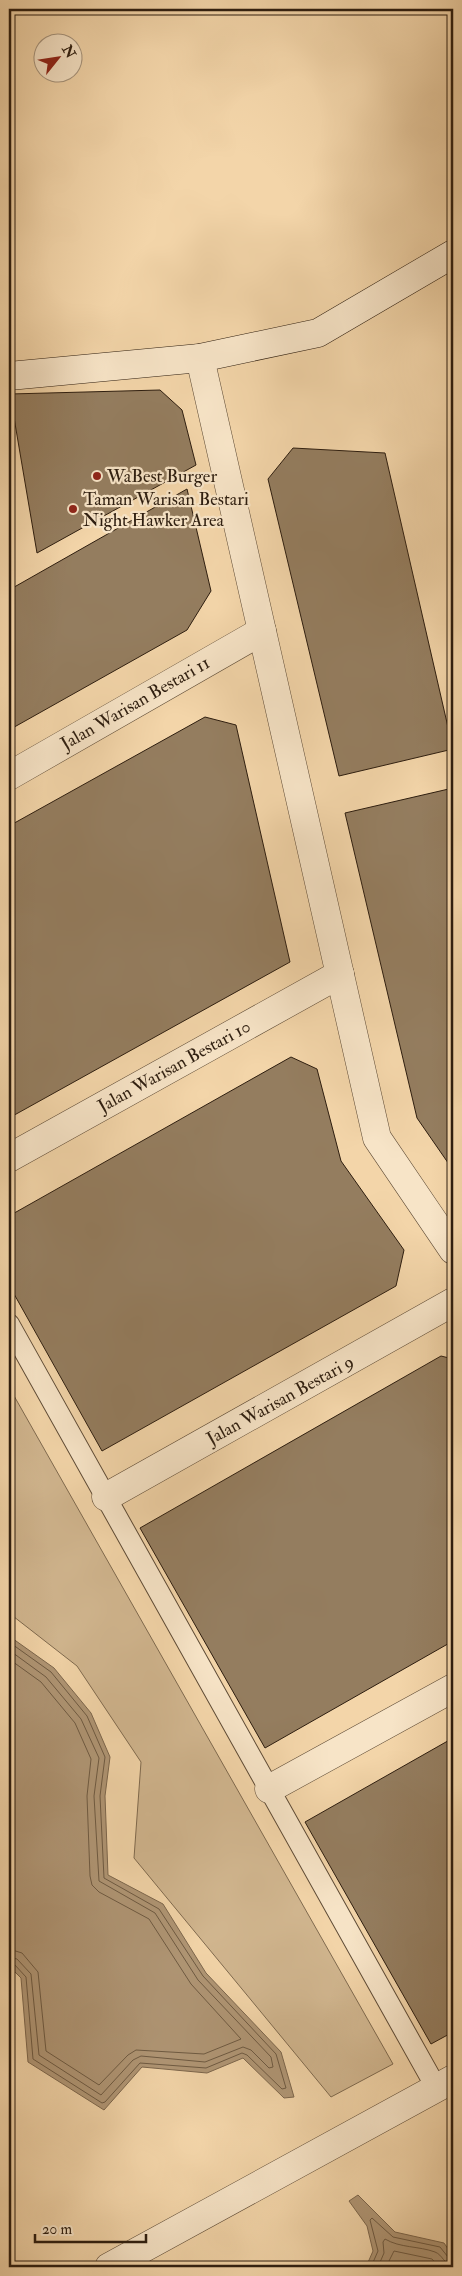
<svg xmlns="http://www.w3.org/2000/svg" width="462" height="2276" font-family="'IM FELL Double Pica',serif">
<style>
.green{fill:#d1b68f;stroke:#7f6a4f}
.water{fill:#b09675;stroke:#7c664c}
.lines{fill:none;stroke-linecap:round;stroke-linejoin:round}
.shore{stroke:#6e5a42;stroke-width:1}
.building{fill:#947d5f;stroke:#2d1d0f}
.lane-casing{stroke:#5e4b36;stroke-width:22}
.street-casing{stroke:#5e4b36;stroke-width:29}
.secondary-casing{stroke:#2d1d0f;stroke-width:29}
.lane{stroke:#f7e4c7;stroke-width:20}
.street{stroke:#f7e4c7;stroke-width:28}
.secondary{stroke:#f7e4c7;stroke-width:28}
.poi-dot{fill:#8f2418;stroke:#f7e4c7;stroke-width:2}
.labels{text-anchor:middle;stroke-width:4.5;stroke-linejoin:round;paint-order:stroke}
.poi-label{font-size:18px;fill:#2d1d0f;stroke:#f7e4c7;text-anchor:start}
.street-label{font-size:18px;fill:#2d1d0f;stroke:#f7e4c7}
</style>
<rect width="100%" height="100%" fill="#f3d5a9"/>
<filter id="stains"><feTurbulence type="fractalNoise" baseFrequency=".004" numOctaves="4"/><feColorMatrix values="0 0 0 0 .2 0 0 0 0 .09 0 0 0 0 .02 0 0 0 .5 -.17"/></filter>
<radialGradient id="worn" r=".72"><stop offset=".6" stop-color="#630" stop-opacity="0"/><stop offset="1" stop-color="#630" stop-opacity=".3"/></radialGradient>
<path class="green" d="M9,1387L393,2064L331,2097L134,1858L141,1762L77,1666L9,1613Z"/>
<g class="water">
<path d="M9,1636L54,1668L91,1713L110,1757L105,1796L108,1875L163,1904L206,1973L281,2052L294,2097L284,2098L243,2058L207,2073L142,2067L104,2110L28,2062L21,1978L9,1966Z"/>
<path d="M358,2195L395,2232L444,2243L453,2256V2267H366L373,2251L367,2226L349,2201Z"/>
</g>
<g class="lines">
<g class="shore">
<path d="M9,1642L51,1672L87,1716L105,1757L100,1796L104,1878L159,1909L203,1976L276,2054L286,2088L282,2089L247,2055L242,2053L206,2068L140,2063L105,2102L102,2103L33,2059L26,1977L14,1964L9,1963"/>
<path d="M9,1650L46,1677L81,1719L99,1758L94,1796L99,1881L155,1913L198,1980L271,2057L273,2067L269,2068L251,2050L243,2047L205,2062L141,2056L133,2060L101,2095L39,2055L31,1974L17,1959L9,1957"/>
<path d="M9,1659L41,1682L75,1723L91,1759L87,1796L90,1876L92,1885L99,1892L149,1919L191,1984L241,2039L204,2054L136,2050L128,2055L99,2085L46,2051L38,1972L22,1953L9,1949"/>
<path d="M371,2267L378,2251L370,2220L372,2218L393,2237L440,2247L448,2257L453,2259"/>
<path d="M378,2267L384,2253L383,2242L385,2239C400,2248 419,2246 435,2252C443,2255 443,2264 453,2265"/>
<path d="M386,2267L394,2251L432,2259L439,2267"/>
</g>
</g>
<g class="building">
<path d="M160,390L182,410L196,465L37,553L10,394Z"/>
<path d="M293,448L385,453L453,749L339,776L268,479Z"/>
<path d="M187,489L211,591L187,630L9,730V590Z"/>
<path d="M205,717L236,725L290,962L9,1118V826Z"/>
<path d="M453,788V1170L417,1118L345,813Z"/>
<path d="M291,1057L317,1069L341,1161L404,1250L396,1286L102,1451L9,1285V1216Z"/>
<path d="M441,1356L453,1359V1641L265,1748L140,1528Z"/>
<path d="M453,1738V2032L431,2044L305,1822Z"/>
</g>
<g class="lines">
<g class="lane-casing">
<path id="lane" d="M9,1324L437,2089"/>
</g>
<g class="street-casing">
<g id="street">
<path d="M200,358L377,1138L453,1250"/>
<path d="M9,776L262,631"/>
<path d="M9,1158L340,974"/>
<path d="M106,1497L453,1302"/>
<path d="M269,1789L453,1688"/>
<path d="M109,2267L453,2079"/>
</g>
</g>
<g class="secondary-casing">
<path id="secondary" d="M9,376L200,358L318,333L453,254"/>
</g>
<use href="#lane" class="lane"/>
<use href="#street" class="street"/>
<use href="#secondary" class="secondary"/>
</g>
<g class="poi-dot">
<circle cx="97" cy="476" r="5"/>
<circle cx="73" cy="509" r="5"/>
</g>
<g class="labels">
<g class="poi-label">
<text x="107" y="482">WaBest Burger</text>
<text x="83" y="505">Taman Warisan Bestari<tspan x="83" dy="21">Night Hawker Area</tspan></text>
</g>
<g class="street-label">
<text transform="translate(135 703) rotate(-30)" y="6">Jalan Warisan Bestari 11</text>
<text transform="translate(174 1066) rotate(-29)" y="6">Jalan Warisan Bestari 10</text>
<text transform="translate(280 1400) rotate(-29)" y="6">Jalan Warisan Bestari 9</text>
</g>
</g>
<rect width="462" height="2276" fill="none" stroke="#f3d5a9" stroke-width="30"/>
<rect x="10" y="10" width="442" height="2256" fill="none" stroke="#2d1d0f" stroke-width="2.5"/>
<rect x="15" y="15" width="432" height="2246" fill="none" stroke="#2d1d0f"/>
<g transform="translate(58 58) rotate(60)"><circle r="24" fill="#f7e4c7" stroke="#a6947d"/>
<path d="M0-4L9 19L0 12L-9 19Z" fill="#8f2418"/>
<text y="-8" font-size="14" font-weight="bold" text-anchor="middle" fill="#2d1d0f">N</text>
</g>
<path d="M35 2234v8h111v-8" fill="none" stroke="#2d1d0f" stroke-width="2.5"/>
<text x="42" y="2234" font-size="15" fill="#2d1d0f" stroke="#f7e4c7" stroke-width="4" paint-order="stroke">20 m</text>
<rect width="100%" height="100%" filter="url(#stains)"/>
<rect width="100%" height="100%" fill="url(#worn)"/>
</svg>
